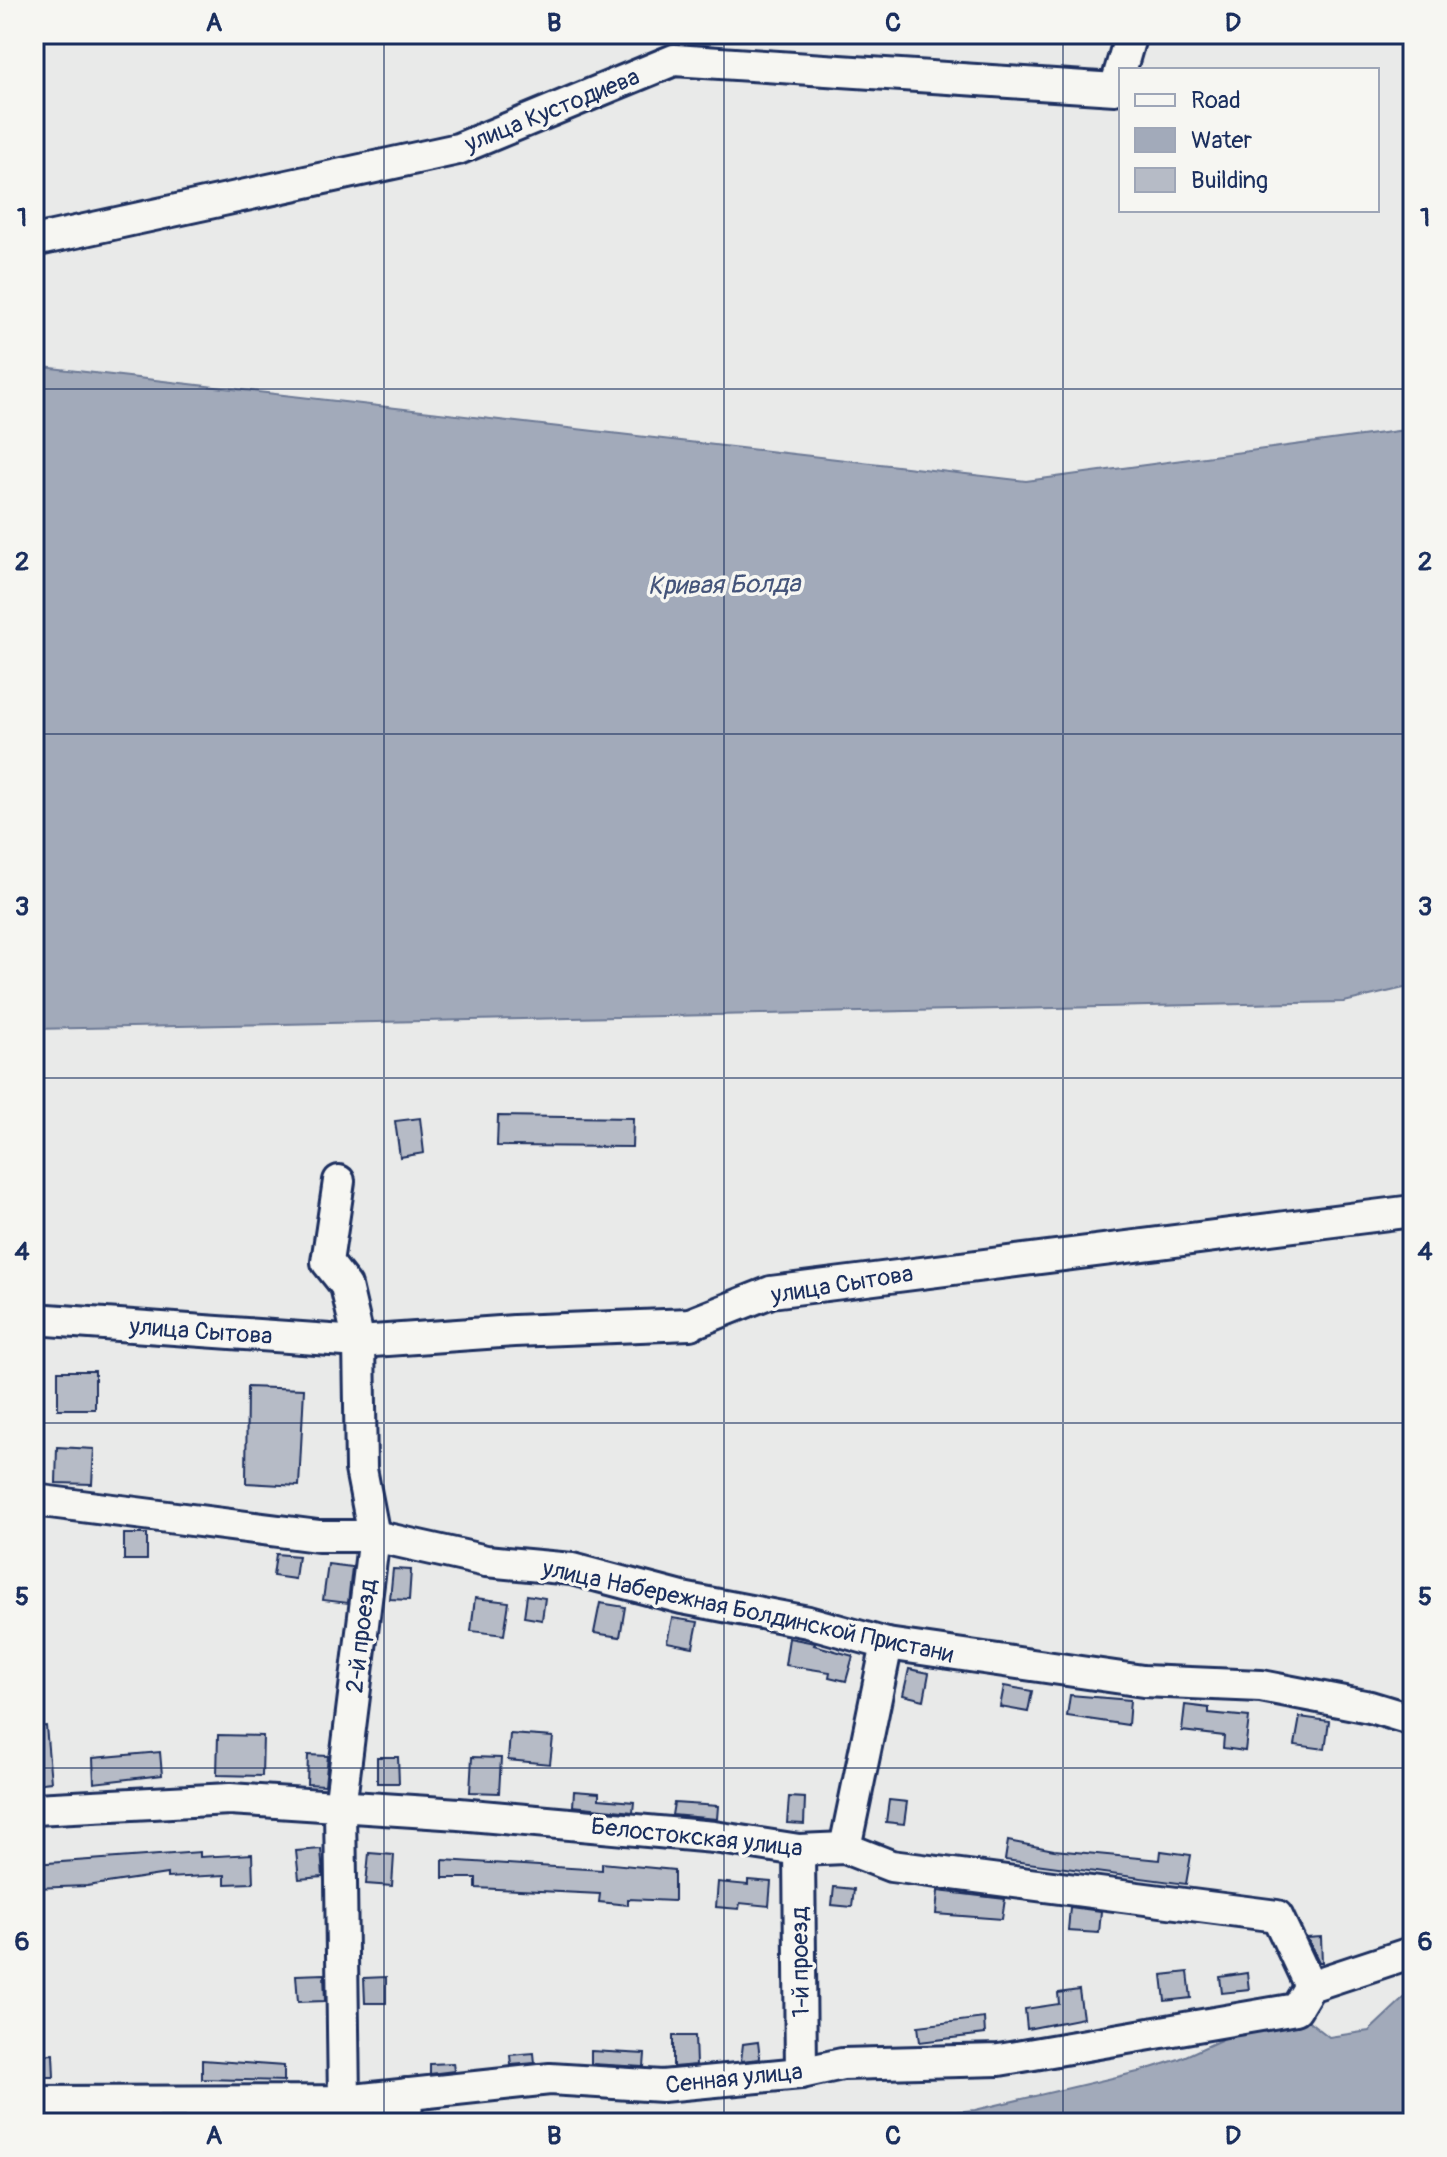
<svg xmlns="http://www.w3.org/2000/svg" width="1447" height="2157" font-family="Pangolin,sans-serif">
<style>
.water{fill:#a2aaba;stroke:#6c7995;stroke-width:2}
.building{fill:#b6bbc6;stroke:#1b2f5e;stroke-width:2}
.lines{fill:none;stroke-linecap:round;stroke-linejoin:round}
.minor-casing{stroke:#1b2f5e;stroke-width:36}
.minor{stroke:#f6f6f2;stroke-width:30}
.grid{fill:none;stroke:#1b2f5e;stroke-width:2;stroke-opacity:0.55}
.labels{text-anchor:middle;stroke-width:7;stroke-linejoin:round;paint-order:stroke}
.street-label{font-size:24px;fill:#1b2f5e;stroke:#f6f6f2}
.water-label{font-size:26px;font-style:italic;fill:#44547a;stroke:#f6f6f2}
.neatline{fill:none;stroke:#1b2f5e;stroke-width:3}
.grid-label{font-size:26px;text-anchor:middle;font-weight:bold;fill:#1b2f5e}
</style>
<rect width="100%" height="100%" fill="#e9eae9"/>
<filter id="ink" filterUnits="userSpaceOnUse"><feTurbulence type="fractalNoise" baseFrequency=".0125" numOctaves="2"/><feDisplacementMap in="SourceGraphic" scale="16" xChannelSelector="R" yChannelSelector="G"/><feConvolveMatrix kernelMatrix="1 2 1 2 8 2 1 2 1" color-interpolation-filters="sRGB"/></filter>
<g filter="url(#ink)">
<g class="water">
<path d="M34,366L1026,481L1413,429V986L1344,1002L34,1029Z"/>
<path d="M1405,1997H1413V2123H840L975,2110L1138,2072L1179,2059L1234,2034L1305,2018L1329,2037L1369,2031Z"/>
</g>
<g class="building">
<path d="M498,1116L633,1118L632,1147L497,1146Z"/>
<path d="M420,1118L424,1153L400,1157L395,1121Z"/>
<rect x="58" y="1371" width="37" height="38"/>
<path d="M247,1387L304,1389L299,1486L246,1483Z"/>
<path d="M57,1447L94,1449L92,1484L56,1483Z"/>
<rect x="124" y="1534" width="23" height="26"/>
<path d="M276,1554L298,1556L295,1579L273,1576Z"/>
<path d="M328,1564L352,1567L348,1603L323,1600Z"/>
<path d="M393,1569L411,1570L409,1600L390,1599Z"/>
<path d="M527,1595L545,1598L542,1620L524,1617Z"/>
<path d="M475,1598L509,1602L504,1635L471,1631Z"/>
<path d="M600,1603L625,1607L620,1637L594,1633Z"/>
<path d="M672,1618L698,1622L693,1647L667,1642Z"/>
<path d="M789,1638L815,1643L814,1645L853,1656L846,1681L829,1677L830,1672L785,1665Z"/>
<path d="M909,1669L929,1673L924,1700L903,1695Z"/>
<path d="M1004,1686L1032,1691L1028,1712L1000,1707Z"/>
<path d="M1070,1695L1130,1700L1128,1725L1067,1716Z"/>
<path d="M1185,1705L1209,1708V1713L1249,1717L1245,1751L1223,1748L1224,1736L1182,1731Z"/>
<path d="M1300,1717L1329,1721L1325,1749L1295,1745Z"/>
<path d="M46,1726L51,1782L34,1784V1727Z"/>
<path d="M510,1734L553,1737L550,1764L508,1760Z"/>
<path d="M218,1735L263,1736L262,1776L217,1775Z"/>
<path d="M160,1752L162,1775L94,1783L93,1758Z"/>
<path d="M308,1755L328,1756L325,1785L307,1784Z"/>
<path d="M377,1757H398L399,1783H377Z"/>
<path d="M472,1757L501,1758L499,1793L470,1792Z"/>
<path d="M574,1791L599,1793V1799L634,1802L633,1812L573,1806Z"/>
<path d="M789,1797L805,1798L804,1824L787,1823Z"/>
<path d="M889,1800L907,1802L904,1824L886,1822Z"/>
<path d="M674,1803L718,1806L717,1819L672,1815Z"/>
<path d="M1008,1841L1054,1850L1160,1860L1161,1851L1191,1855L1186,1884L1005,1860Z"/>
<path d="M321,1849L323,1877L299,1879L296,1851Z"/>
<path d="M200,1852V1857L252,1854L253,1883L225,1884V1875L167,1878V1874L87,1886L34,1888V1864Z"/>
<path d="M369,1853L394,1855L392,1886L366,1884Z"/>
<path d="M443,1860L602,1870V1863L674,1870V1901L628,1899V1905L599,1902L600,1894L476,1888V1878H443Z"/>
<path d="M748,1880L771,1882L769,1906L740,1903L739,1909L716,1907L718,1882L748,1885Z"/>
<path d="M834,1887L854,1889L852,1907L832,1905Z"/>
<path d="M938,1891L1005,1899L1002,1919L936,1914Z"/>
<path d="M1070,1907L1101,1911L1099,1933L1068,1931Z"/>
<path d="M1321,1937L1322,1962H1319L1307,1938Z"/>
<path d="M1188,1972L1191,1998L1165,2001L1162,1975Z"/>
<path d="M1247,1973L1249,1990L1222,1993L1220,1977Z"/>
<path d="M324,1974L325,2001L298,2002L296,1975Z"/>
<path d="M386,1977V2003H365L364,1978Z"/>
<path d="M1079,1990L1083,2018L1027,2029L1025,2009L1059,2004L1058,1993Z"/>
<path d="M984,2018L985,2034L920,2042L918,2026Z"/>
<path d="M673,2036H695L696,2065L673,2067Z"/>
<path d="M758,2042L760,2059L741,2061L743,2044Z"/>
<path d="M591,2051L645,2054L644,2067L591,2064Z"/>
<path d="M534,2053L535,2063L511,2065L510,2055Z"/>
<path d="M53,2054L54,2077H34V2055Z"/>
<path d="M202,2060L284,2066V2081L202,2079Z"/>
<path d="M453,2063L454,2071L430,2074V2064Z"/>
</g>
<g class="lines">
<g class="minor-casing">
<g id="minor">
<path d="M34,241L458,149L674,60L1115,89L1131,34"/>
<path d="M339,1181L327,1262L346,1286L359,1342L361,1469L374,1536L340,1808L344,2101"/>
<path d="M34,1319L359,1342L514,1331L690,1324L771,1292L1413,1211"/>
<path d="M34,1500L318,1536H374L486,1561L572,1569L682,1598L808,1622L887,1644L1143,1681L1261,1686L1370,1707L1413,1720"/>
<path d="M34,1809L230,1799L459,1814L714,1837L799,1850L845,1848L891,1866L1277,1916L1310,1986"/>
<path d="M845,1848L887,1644"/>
<path d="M799,1850L801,2073"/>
<path d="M34,2102L344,2101L550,2079L662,2086L801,2073L842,2064L999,2060L1296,2009L1310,1986L1413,1952"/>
<path d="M406,2123L407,2094"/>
</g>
</g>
<use href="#minor" class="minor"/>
</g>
</g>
<path class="grid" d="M384,34V2123M724,34V2123M1063,34V2123M34,389H1413M34,734H1413M34,1078H1413M34,1423H1413M34,1768H1413"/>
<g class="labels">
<g class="street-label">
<text transform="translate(552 110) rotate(-22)" y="8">улица Кустодиева</text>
<text transform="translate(842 1284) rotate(-9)" y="8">улица Сытова</text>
<text transform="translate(201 1331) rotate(4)" y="8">улица Сытова</text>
<text transform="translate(748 1611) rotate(12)" y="8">улица Набережная Болдинской Пристани</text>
<text transform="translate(361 1636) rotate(-83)" y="8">2-й проезд</text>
<text transform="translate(697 1837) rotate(6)" y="8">Белостокская улица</text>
<text transform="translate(800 1962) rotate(-91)" y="8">1-й проезд</text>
<text transform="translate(734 2078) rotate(-6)" y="8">Сенная улица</text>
</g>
<g class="water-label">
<text transform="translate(724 584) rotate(-1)" y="9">Кривая Болда</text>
</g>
</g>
<rect width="1447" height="2157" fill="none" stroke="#f6f6f2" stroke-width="88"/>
<rect x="1119" y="68" width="260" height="144" fill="#f6f6f2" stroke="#9ea6b7" stroke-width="2"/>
<rect x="1135" y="94" width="40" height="12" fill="#f6f6f2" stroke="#9ea6b7" stroke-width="2"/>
<text x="1191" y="108" font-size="24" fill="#1b2f5e">Road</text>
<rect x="1135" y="128" width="40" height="24" fill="#a2aaba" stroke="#9ea6b7" stroke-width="2"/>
<text x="1191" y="148" font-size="24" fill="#1b2f5e">Water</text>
<rect x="1135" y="168" width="40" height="24" fill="#b6bbc6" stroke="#9ea6b7" stroke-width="2"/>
<text x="1191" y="188" font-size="24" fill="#1b2f5e">Building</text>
<rect x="44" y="44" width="1359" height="2069" class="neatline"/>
<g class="grid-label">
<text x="214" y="31">A</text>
<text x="554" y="31">B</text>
<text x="893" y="31">C</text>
<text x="1233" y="31">D</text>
<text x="22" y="226">1</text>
<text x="1425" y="226">1</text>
<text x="22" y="570">2</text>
<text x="1425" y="570">2</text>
<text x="22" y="915">3</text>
<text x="1425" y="915">3</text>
<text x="22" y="1260">4</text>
<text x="1425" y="1260">4</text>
<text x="22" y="1605">5</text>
<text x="1425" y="1605">5</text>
<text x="22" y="1950">6</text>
<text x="1425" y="1950">6</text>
<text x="214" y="2144">A</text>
<text x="554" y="2144">B</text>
<text x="893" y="2144">C</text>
<text x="1233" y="2144">D</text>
</g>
</svg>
